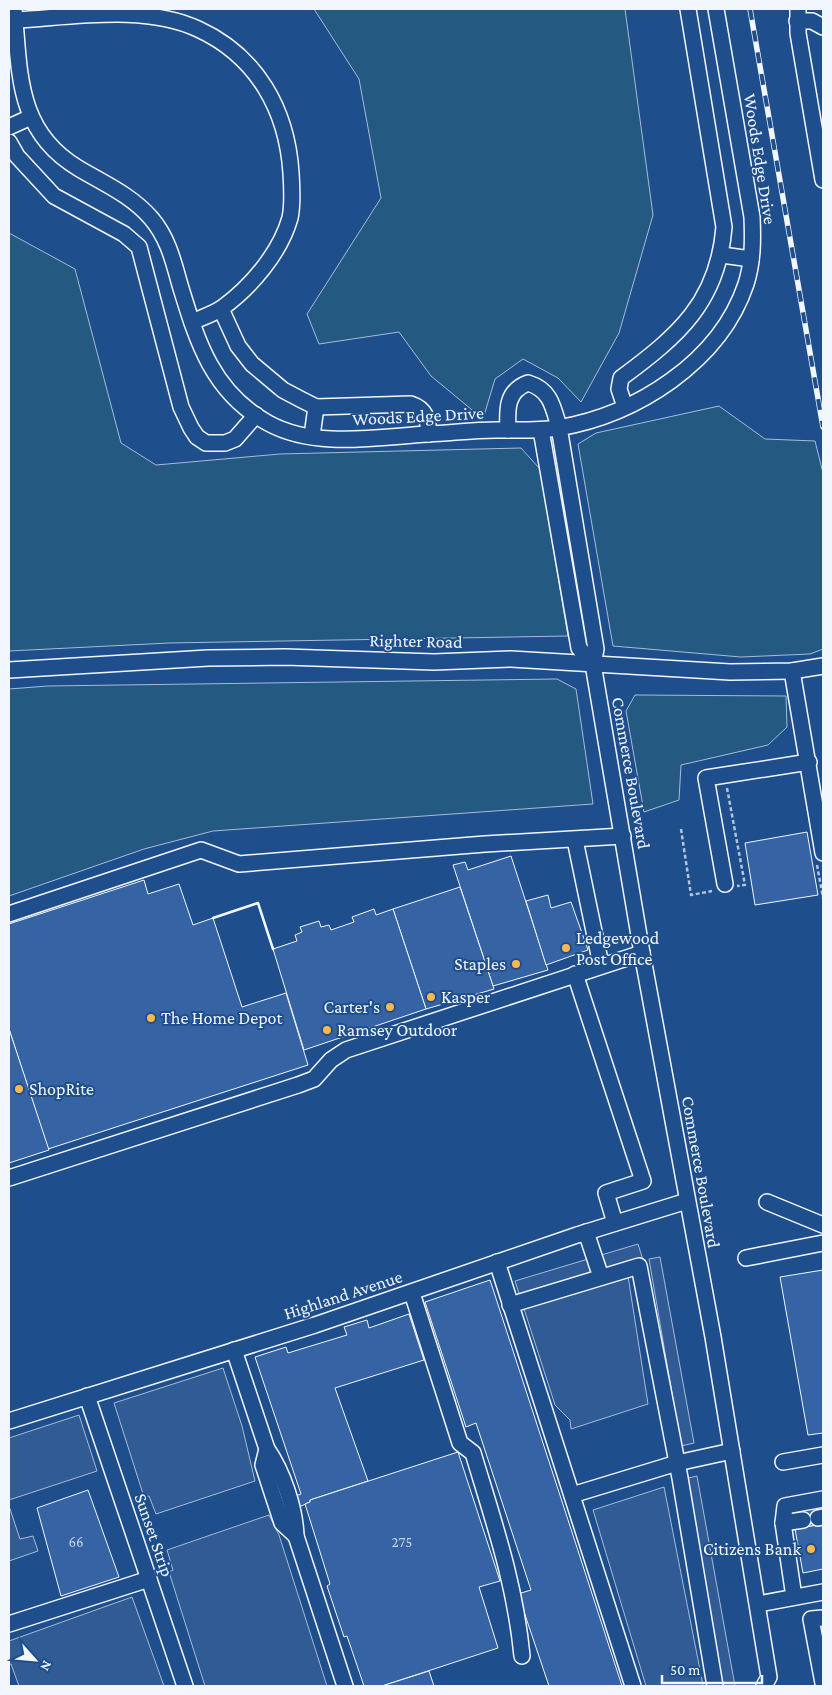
<svg xmlns="http://www.w3.org/2000/svg" width="832" height="1695" font-family="'Crimson Pro',serif">
<style>
.green{fill:#245a82;stroke:#a8bbd7}
.parking{fill:#305b95;stroke:#a8bbd7}
.building{fill:#3563a3;stroke:#f2f6ff}
.lines{fill:none;stroke-linecap:round;stroke-linejoin:round}
.minor-casing{stroke:#f2f6ff;stroke-width:18}
.path{stroke:#b3c4dc;stroke-width:2.5;stroke-dasharray:4 2.5;stroke-linecap:butt}
.minor{stroke:#1f4e8c;stroke-width:15}
.rail-casing{stroke:#f2f6ff;stroke-width:5.5}
.rail{stroke:#1f4e8c;stroke-width:4;stroke-dasharray:11;stroke-linecap:butt}
.wall{stroke:#f2f6ff;stroke-width:2.5}
.poi-dot{fill:#ffb74d;stroke:#1f4e8c;stroke-width:2}
.labels{text-anchor:middle;stroke-width:4;stroke-linejoin:round;paint-order:stroke}
.number-label{font-size:15px;fill:#c3d1e8}
.street-label{font-size:18px;fill:#f2f6ff;stroke:#1f4e8c}
.poi-label{font-size:18px;fill:#f2f6ff;stroke:#1f4e8c;text-anchor:start}
</style>
<rect width="100%" height="100%" fill="#1f4e8c"/>
<g class="green">
<path d="M314,9H625L653,215L619,333L581,402L558,378L523,359L495,379L483,419L431,376L399,332L319,344L307,314L381,198L359,79Z"/>
<path d="M9,233L75,269L121,443L156,465L280,454L521,448L540,469L568,636L169,643L9,651Z"/>
<path d="M719,406L765,439L815,441L823,473V649L810,654L741,657L613,646L578,444L596,433Z"/>
<path d="M557,679L576,689L593,804L213,831L144,849L9,896V689L48,686Z"/>
<path d="M635,695L786,696L787,727L768,745L681,765L679,800L644,812L626,711Z"/>
</g>
<g class="parking">
<path d="M638,1244L643,1260L628,1276L648,1404L571,1429L570,1420L555,1405L515,1281Z"/>
<path d="M660,1257L694,1443L681,1446L649,1259Z"/>
<path d="M223,1368L242,1426L255,1481L156,1514L149,1496L144,1497L114,1403Z"/>
<path d="M79,1415L97,1471L9,1500V1438Z"/>
<path d="M697,1476L735,1686H723L684,1479Z"/>
<path d="M664,1487L703,1685L699,1686H646L593,1510Z"/>
<path d="M9,1506L20,1539L33,1536L38,1551L9,1561Z"/>
<path d="M269,1515L279,1535L327,1686H205L169,1572L173,1570L167,1550Z"/>
<path d="M132,1597L164,1686H19L11,1664H9V1641Z"/>
</g>
<g class="building">
<path d="M807,832L818,895L755,905L745,843Z"/>
<path d="M511,856L548,970L493,986L453,865L465,862L468,870Z"/>
<path d="M144,880L148,894L179,884L193,925L213,918L242,1007L286,993L308,1065L48,1149L9,1029V924Z"/>
<path d="M460,887L494,989L426,1009L393,909Z"/>
<path d="M548,895L551,908L571,902L588,950L546,965L526,901Z"/>
<path d="M374,909L376,915L393,909L426,1009L304,1050L273,949L297,941L295,935L302,932L300,927L319,921L321,927L329,925L331,930L354,922L352,917Z"/>
<path d="M9,1029L49,1150L9,1163Z"/>
<path d="M823,1270V1433L808,1435L780,1277Z"/>
<path d="M490,1280L622,1686H549L518,1594L531,1590L476,1423L466,1427L425,1302Z"/>
<path d="M409,1314L424,1360L335,1388L368,1481L310,1500V1502L297,1508L293,1497L301,1494L255,1357L286,1347L288,1353L347,1335L344,1327L367,1320L369,1328Z"/>
<path d="M458,1452L500,1581L479,1587L498,1648L382,1686H364L347,1636L344,1637L327,1586L330,1584L305,1504L310,1502V1500Z"/>
<path d="M88,1490L119,1577L61,1596L37,1508Z"/>
<path d="M816,1508L819,1525L804,1527L802,1510Z"/>
<path d="M823,1524V1569L803,1573L795,1529Z"/>
<path d="M429,1671L434,1686H382Z"/>
</g>
<g class="lines">
<g class="minor-casing">
<g id="minor">
<path d="M14,9C20,72 16,131 78,168C103,183 131,195 151,218C168,238 173,260 180,285C197,341 212,392 268,423C315,449 377,437 428,434C451,433 473,430 496,430C517,430 537,431 558,428C636,415 720,362 746,284C753,262 753,240 752,217L716,9"/>
<path d="M798,9V33L823,180"/>
<path d="M15,20C73,17 145,4 198,29C257,56 287,110 291,173C292,188 293,204 290,218C280,253 251,287 222,308C213,314 201,318 192,322"/>
<path d="M797,21H812L823,27"/>
<path d="M9,127L31,117"/>
<path d="M9,142L17,156L54,196L124,234L139,247L181,407L191,428L197,437L206,443H225L235,439L256,415"/>
<path d="M722,255L751,259"/>
<path d="M221,309L238,346L252,364L283,390L302,400L316,407L411,404C426,409 428,419 429,434"/>
<path d="M625,407L619,389L621,378C678,336 718,302 724,227L688,9"/>
<path d="M508,430C507,410 506,391 528,383C551,390 553,407 559,427L596,649L593,664L642,953L713,1337L769,1677L764,1686"/>
<path d="M541,430L579,648L593,664"/>
<path d="M312,436L316,407"/>
<path d="M9,670L208,658L285,657L434,662L511,659L730,672L792,671L823,666"/>
<path d="M792,671L823,853"/>
<path d="M575,840L601,965"/>
<path d="M725,884L706,778L809,762"/>
<path d="M9,914L201,850L239,864L485,844L623,836"/>
<path d="M575,974L643,1181L606,1193L615,1223"/>
<path d="M9,1178L298,1085L314,1079L331,1060L346,1050L642,953"/>
<path d="M767,1202L823,1225"/>
<path d="M586,1232L601,1277"/>
<path d="M746,1258L823,1243"/>
<path d="M497,1262L633,1686"/>
<path d="M412,1293L460,1443L473,1453C494,1523 515,1583 522,1656"/>
<path d="M510,1305L639,1266L680,1478L715,1686"/>
<path d="M234,1350L267,1449C283,1472 295,1508 296,1536L345,1686"/>
<path d="M87,1396L185,1686"/>
<path d="M9,1421L315,1325L577,1235L687,1201"/>
<path d="M267,1449L263,1465L282,1523L296,1536"/>
<path d="M783,1462L823,1455"/>
<path d="M572,1495L677,1463L732,1451"/>
<path d="M818,1518L823,1517"/>
<path d="M783,1523L803,1520"/>
<path d="M794,1597L783,1523L785,1506L823,1499"/>
<path d="M758,1604L823,1592"/>
<path d="M823,1618L811,1619L823,1683"/>
<path d="M9,1624L149,1579"/>
</g>
</g>
<g class="path">
<path d="M727,788L745,885L737,886"/>
<path d="M681,829L691,895L712,891"/>
<path d="M817,865L823,898"/>
</g>
<use href="#minor" class="minor"/>
<g class="rail-casing">
<path id="rail" d="M750,9L823,427"/>
</g>
<use href="#rail" class="rail"/>
<path class="wall" d="M213,918L258,903L273,949"/>
</g>
<g class="poi-dot">
<circle cx="566" cy="948" r="5"/>
<circle cx="516" cy="964" r="5"/>
<circle cx="431" cy="997" r="5"/>
<circle cx="390" cy="1007" r="5"/>
<circle cx="151" cy="1018" r="5"/>
<circle cx="327" cy="1030" r="5"/>
<circle cx="19" cy="1089" r="5"/>
<circle cx="811" cy="1549" r="5"/>
</g>
<g class="labels">
<g class="number-label">
<text x="76" y="1547">66</text>
<text x="402" y="1547">275</text>
</g>
<g class="street-label">
<text transform="translate(760 159) rotate(81)" y="6">Woods Edge Drive</text>
<text transform="translate(418 416) rotate(-3)" y="6">Woods Edge Drive</text>
<text transform="translate(416 641) rotate(1)" y="6">Righter Road</text>
<text transform="translate(631 773) rotate(80)" y="6">Commerce Boulevard</text>
<text transform="translate(701 1172) rotate(80)" y="6">Commerce Boulevard</text>
<text transform="translate(343 1295) rotate(-18)" y="6">Highland Avenue</text>
<text transform="translate(154 1535) rotate(71)" y="6">Sunset Strip</text>
</g>
<g class="poi-label">
<text x="576" y="944">Ledgewood<tspan x="576" dy="21">Post Office</tspan></text>
<text x="506" y="970" text-anchor="end">Staples</text>
<text x="441" y="1003">Kasper</text>
<text x="380" y="1013" text-anchor="end">Carter's</text>
<text x="161" y="1024">The Home Depot</text>
<text x="337" y="1036">Ramsey Outdoor</text>
<text x="29" y="1095">ShopRite</text>
<text x="801" y="1555" text-anchor="end">Citizens Bank</text>
</g>
</g>
<rect width="832" height="1695" fill="none" stroke="#f2f6ff" stroke-width="20"/>
<g transform="translate(35 1660) rotate(117)" stroke="#1f4e8c" stroke-width="4" paint-order="stroke">
<path d="M0-4L9 19L0 12L-9 19Z" fill="#f2f6ff"/>
<text y="-8" font-size="14" font-weight="bold" text-anchor="middle" fill="#f2f6ff">N</text>
</g>
<path d="M662 1675v8h100v-8" fill="none" stroke="#f2f6ff" stroke-width="2.5"/>
<text x="670" y="1675" font-size="15" fill="#f2f6ff" stroke="#1f4e8c" stroke-width="4" paint-order="stroke">50 m</text>
</svg>
